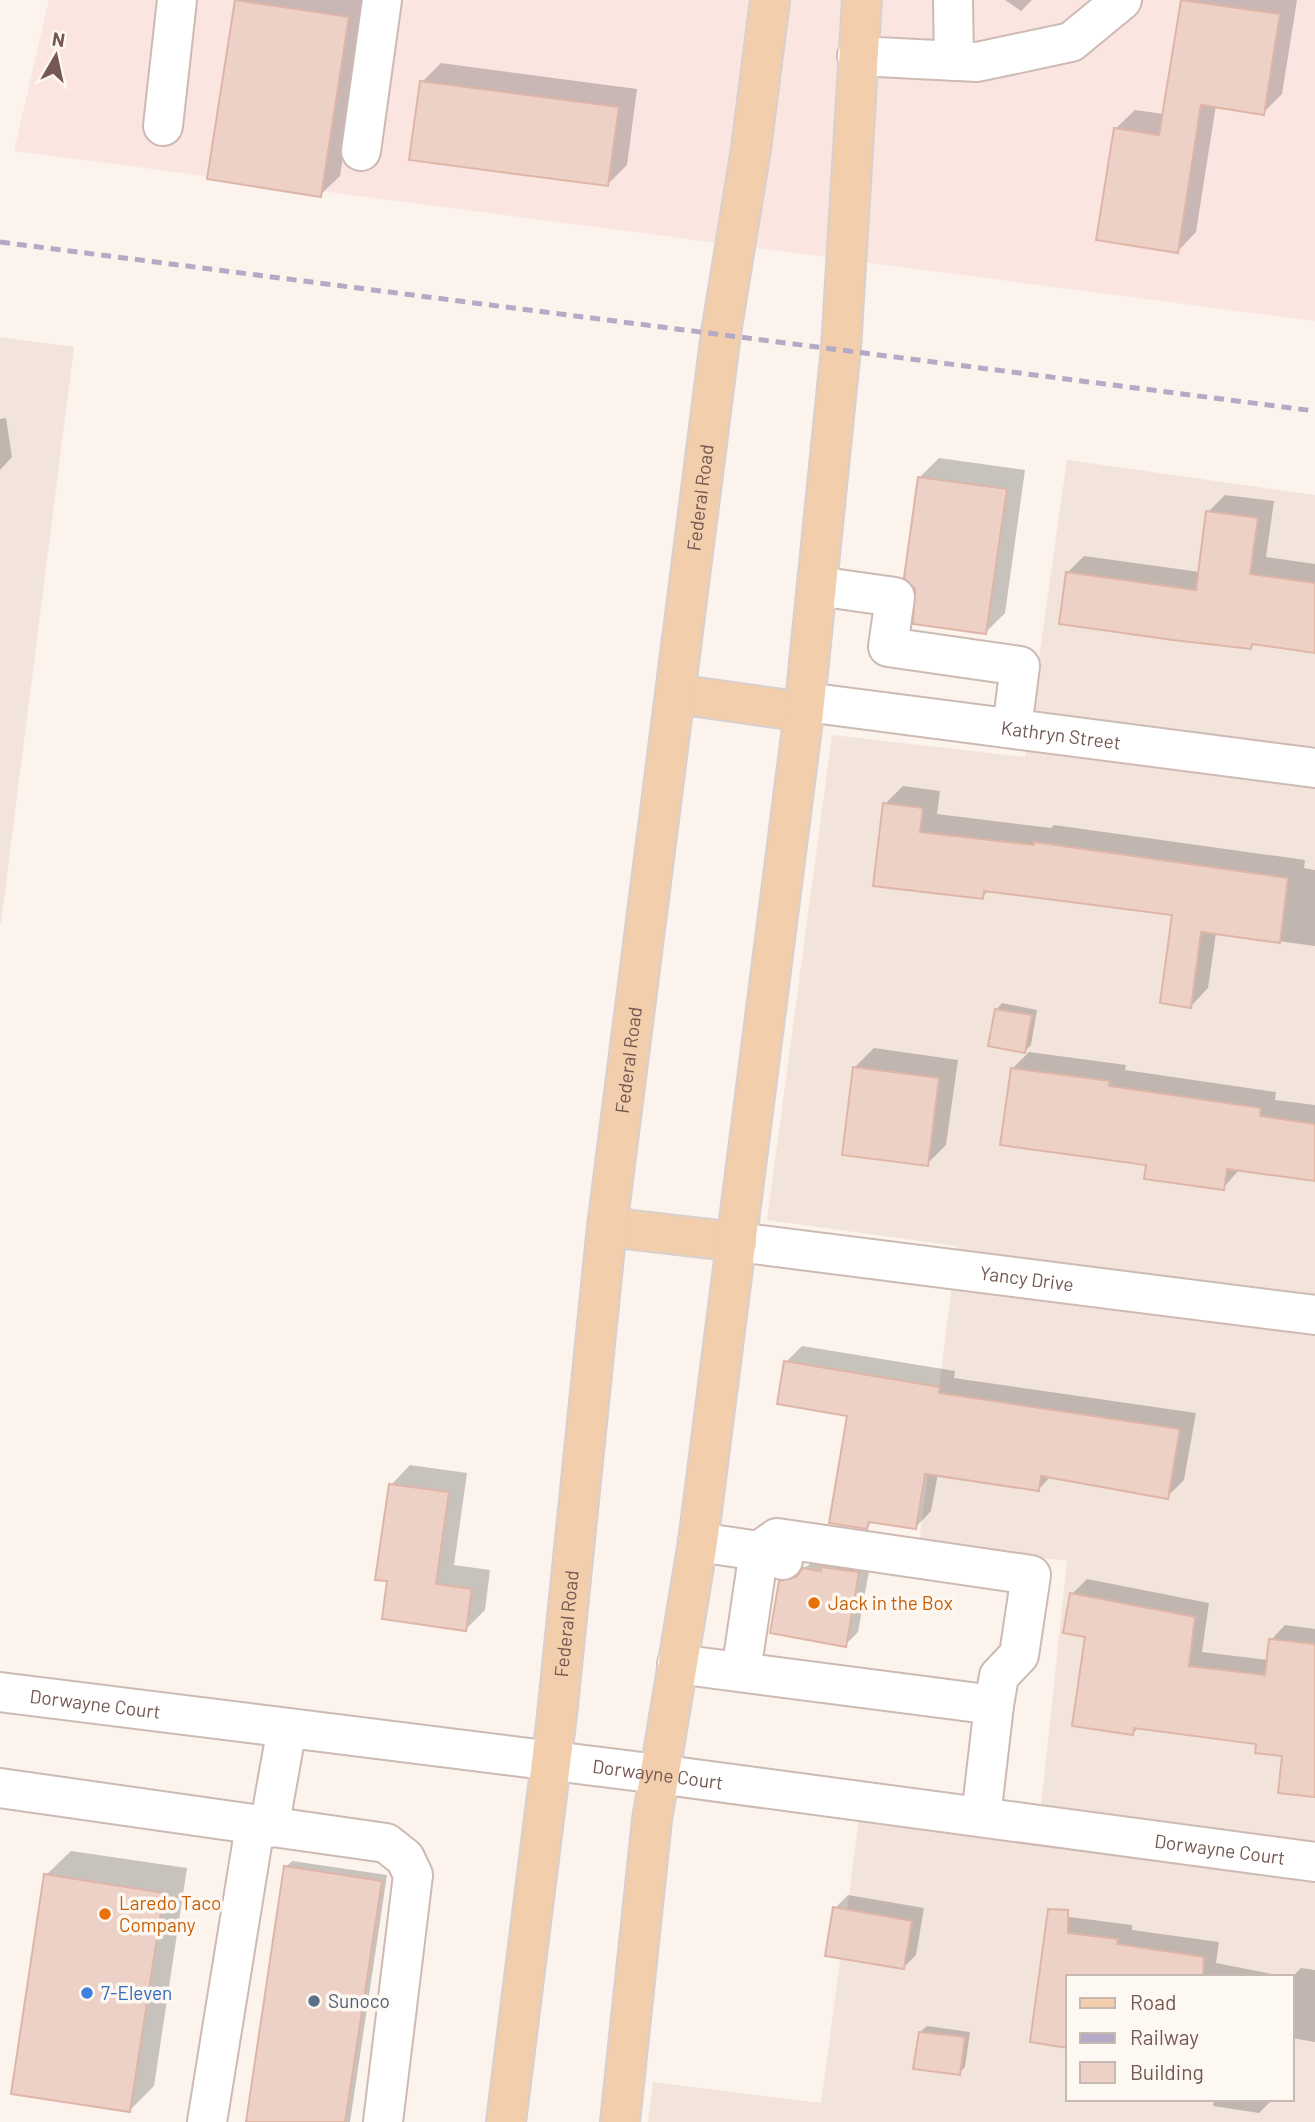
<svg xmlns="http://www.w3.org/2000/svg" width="1315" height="2122" font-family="Barlow,sans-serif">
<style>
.residential{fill:#f2e4db;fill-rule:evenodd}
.commercial{fill:#fae5e1}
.shadow{fill:#0003}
.building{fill:#eed1c6;stroke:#dfb5a8;stroke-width:2}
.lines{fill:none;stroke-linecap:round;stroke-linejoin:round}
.minor-casing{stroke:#cdbab2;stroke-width:42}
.major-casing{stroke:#d8d0ce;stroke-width:42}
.minor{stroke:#fff;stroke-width:38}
.major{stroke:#f2ceac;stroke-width:38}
.rail{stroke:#b5aac5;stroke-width:5;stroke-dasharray:10 7;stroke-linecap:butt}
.food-dot{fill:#e8710a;stroke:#fef8f2;stroke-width:2.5}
.shop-dot{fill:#3f7fe0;stroke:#fef8f2;stroke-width:2.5}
.service-dot{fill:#5c6f8a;stroke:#fef8f2;stroke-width:2.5}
.labels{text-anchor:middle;stroke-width:7;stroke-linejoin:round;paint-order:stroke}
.street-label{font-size:19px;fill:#755851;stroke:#fef8f2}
.food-label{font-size:19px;fill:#c56008;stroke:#fef8f2;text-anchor:start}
.shop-label{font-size:19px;fill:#366cbe;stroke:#fef8f2;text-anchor:start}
.service-label{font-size:19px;fill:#4e5e75;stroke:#fef8f2;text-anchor:start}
</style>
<rect width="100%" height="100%" fill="#fbf3ec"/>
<g class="residential">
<path d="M0,337L74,347L1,923H0Z"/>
<path d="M1067,460L1315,495V2122H648L653,2082L821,2103L864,1782L1041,1807L1067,1561L919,1542L957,1246L767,1220L832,735L1025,757ZM1068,1977H1292V2099H1068Z"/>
</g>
<path class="commercial" d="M49,0H1315V321L14,151Z"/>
<g class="shadow">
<path d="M237,0H367L340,176L320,195L209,178Z"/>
<path d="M1005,0H1032L1021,11Z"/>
<path d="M1182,0H1297L1282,94L1263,113L1216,105L1196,232L1177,252L1115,129L1135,110L1164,114Z"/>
<path d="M441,63L637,89L627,165L608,184L422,82Z"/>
<path d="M6,418L12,457L0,470V419Z"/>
<path d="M939,458L1025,470L1005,613L986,632L920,477Z"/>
<path d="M1225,495L1274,501L1266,557L1315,564V650L1255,643L1250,647L1067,573L1084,556L1200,572L1208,512Z"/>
<path d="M903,786L940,791L937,814L1051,828L1054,825L1305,860L1304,868L1315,870V946L1216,933L1208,988L1191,1006L1174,913L989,890L982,897L885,804Z"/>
<path d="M1002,1003L1037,1010L1031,1045L1025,1051L996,1010Z"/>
<path d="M874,1048L958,1060L946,1145L927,1164L855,1067Z"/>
<path d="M1029,1052L1126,1065L1125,1070L1276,1092L1275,1100L1315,1105V1180L1240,1169L1223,1188L1147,1164L1013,1068Z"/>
<path d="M802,1346L955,1371L954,1378L1196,1413L1184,1480L1167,1497L1051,1476L1039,1489L938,1474L931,1511L915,1528L873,1521L867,1527L849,1414L786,1362Z"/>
<path d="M410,1465L467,1473L454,1565L490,1570L485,1610L466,1629L389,1580L391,1485Z"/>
<path d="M818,1556L871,1560L858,1632L845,1645L781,1582L794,1569L808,1566Z"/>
<path d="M1087,1579L1209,1603L1202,1652L1268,1660L1271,1640L1285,1625L1315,1629V1795L1284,1755L1258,1742L1139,1727L1133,1733L1087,1636L1072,1594Z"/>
<path d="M71,1851L187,1868L154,2086L129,2111L46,1875Z"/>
<path d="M292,1861L387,1875L350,2122H248L286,1867Z"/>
<path d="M848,1895L924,1908L916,1955L903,1968L835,1908Z"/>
<path d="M1062,1916L1132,1925V1930L1219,1942L1216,1963L1287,1977H1068V2046L1032,2041Z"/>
<path d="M1301,1968L1315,1970V2042L1292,2038V1977Z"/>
<path d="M927,2026L970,2032L965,2067L959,2073L920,2032Z"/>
<path d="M1214,2099H1273L1259,2113L1213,2106Z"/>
</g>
<g class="building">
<path d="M235,0L349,17L321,197L207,179Z"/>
<path d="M1181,0L1280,14L1264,115L1201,105L1178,253L1096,240L1114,128L1159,135Z"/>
<path d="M420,81L619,107L608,186L409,160Z"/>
<path d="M918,477L1007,489L986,634L913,624L915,589L904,578Z"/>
<path d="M1206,511L1258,518L1250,574L1315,583V653L1252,644L1251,649L1173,640L1059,624L1066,572L1196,590Z"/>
<path d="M883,803L923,808L920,832L1034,845V842L1288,878L1280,943L1201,932L1191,1008L1160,1003L1172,915L984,891L983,899L873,886Z"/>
<path d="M995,1009L1032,1015L1025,1053L988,1046Z"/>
<path d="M853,1067L939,1078L928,1166L842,1155Z"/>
<path d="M1011,1068L1110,1081L1109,1086L1261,1108L1260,1116L1315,1124V1181L1227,1169L1224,1190L1144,1179L1146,1165L1000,1145Z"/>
<path d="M784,1361L940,1387L939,1393L1180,1429L1168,1499L1041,1476L1039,1491L925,1474L916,1529L869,1522L867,1529L829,1523L847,1416L777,1404Z"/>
<path d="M389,1484L449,1492L436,1584L472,1589L466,1631L382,1619L387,1581L375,1580Z"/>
<path d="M821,1567L859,1572L846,1647L770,1633L779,1581L796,1577L803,1568L821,1571Z"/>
<path d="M1070,1593L1195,1617L1189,1666L1265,1675L1269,1639L1315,1644V1797L1278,1793L1282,1756L1255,1753L1256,1744L1134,1728L1133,1735L1072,1726L1085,1637L1063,1633Z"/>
<path d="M284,1866L382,1881L345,2122H246Z"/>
<path d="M44,1874L164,1893L130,2112L11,2094Z"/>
<path d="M833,1907L912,1921L904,1969L825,1956Z"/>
<path d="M1048,1909L1068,1910V1933L1118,1939L1117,1944L1204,1957L1203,1977H1068V2048L1030,2042Z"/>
<path d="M919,2032L965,2037L960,2075L913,2069Z"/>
</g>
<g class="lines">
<g class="minor-casing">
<g id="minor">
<path d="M953,0L954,61"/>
<path d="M857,56L977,62L1071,42L1122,0"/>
<path d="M163,126L177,0"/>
<path d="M361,151L382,0"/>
<path d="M817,586L895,597L888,647L1020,666L1012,728"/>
<path id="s1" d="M806,702L1315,768"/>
<path id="s2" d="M737,1242L1315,1315"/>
<path d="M698,1542L759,1551L783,1560"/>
<path d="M677,1664L994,1705L981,1817"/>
<path d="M741,1672L759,1551L777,1538L1031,1575L1019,1655L999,1676L994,1705"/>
<path id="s3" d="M0,1692L658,1774L1315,1862"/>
<path d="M0,1788L386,1843L405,1858L413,1875L383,2122"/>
<path d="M269,1828L287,1728"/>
<path d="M207,2122L255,1826"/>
</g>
</g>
<g class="major-casing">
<g id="major">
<path d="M676,694L804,712"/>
<path d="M607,1227L737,1242"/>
<path id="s4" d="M506,2122L557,1715L607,1227L721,333L751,149L770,0"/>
<path d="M620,2122L652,1820L698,1542L804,712L841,348L862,0"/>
</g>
</g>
<use href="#minor" class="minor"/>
<use href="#major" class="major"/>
<path class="rail" d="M0,242L1315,411"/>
</g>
<g class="food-dot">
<circle cx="814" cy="1603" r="7"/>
<circle cx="105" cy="1914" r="7"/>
</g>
<circle class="shop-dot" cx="87" cy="1993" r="7"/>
<circle class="service-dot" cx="314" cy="2001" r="7"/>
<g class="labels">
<g class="street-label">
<text dy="7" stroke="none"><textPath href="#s4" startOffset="1636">Federal Road</textPath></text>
<text dy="7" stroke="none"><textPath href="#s1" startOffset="257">Kathryn Street</textPath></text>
<text dy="7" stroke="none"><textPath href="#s4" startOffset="1069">Federal Road</textPath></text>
<text dy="7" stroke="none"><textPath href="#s2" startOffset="292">Yancy Drive</textPath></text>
<text dy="7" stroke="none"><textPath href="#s4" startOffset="502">Federal Road</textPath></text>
<text dy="7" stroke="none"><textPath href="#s3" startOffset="96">Dorwayne Court</textPath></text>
<text dy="7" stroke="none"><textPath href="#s3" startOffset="663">Dorwayne Court</textPath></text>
<text dy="7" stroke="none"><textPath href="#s3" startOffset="1230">Dorwayne Court</textPath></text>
</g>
<g class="food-label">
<text x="828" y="1610">Jack in the Box</text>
<text x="119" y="1910">Laredo Taco<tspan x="119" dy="22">Company</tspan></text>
</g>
<g class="shop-label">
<text x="101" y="2000">7-Eleven</text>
</g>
<g class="service-label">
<text x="328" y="2008">Sunoco</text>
</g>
</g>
<rect x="1066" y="1975" width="228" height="126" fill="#fef8f2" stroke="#c7b8b2" stroke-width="2"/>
<rect x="1080" y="1998" width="35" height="10" fill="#f2ceac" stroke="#c7b8b2" stroke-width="2"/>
<text x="1130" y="2010" font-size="21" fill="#755851">Road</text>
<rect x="1080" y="2033" width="35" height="10" fill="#b5aac5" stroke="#c7b8b2" stroke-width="2"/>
<text x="1130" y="2045" font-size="21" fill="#755851">Railway</text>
<rect x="1080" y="2062" width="35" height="21" fill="#eed1c6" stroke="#c7b8b2" stroke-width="2"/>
<text x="1130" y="2080" font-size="21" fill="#755851">Building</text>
<g transform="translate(56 56) rotate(9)" stroke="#fef8f2" stroke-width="5" paint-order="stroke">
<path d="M0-5L12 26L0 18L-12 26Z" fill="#755851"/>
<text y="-10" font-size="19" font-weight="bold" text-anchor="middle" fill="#755851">N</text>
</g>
</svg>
